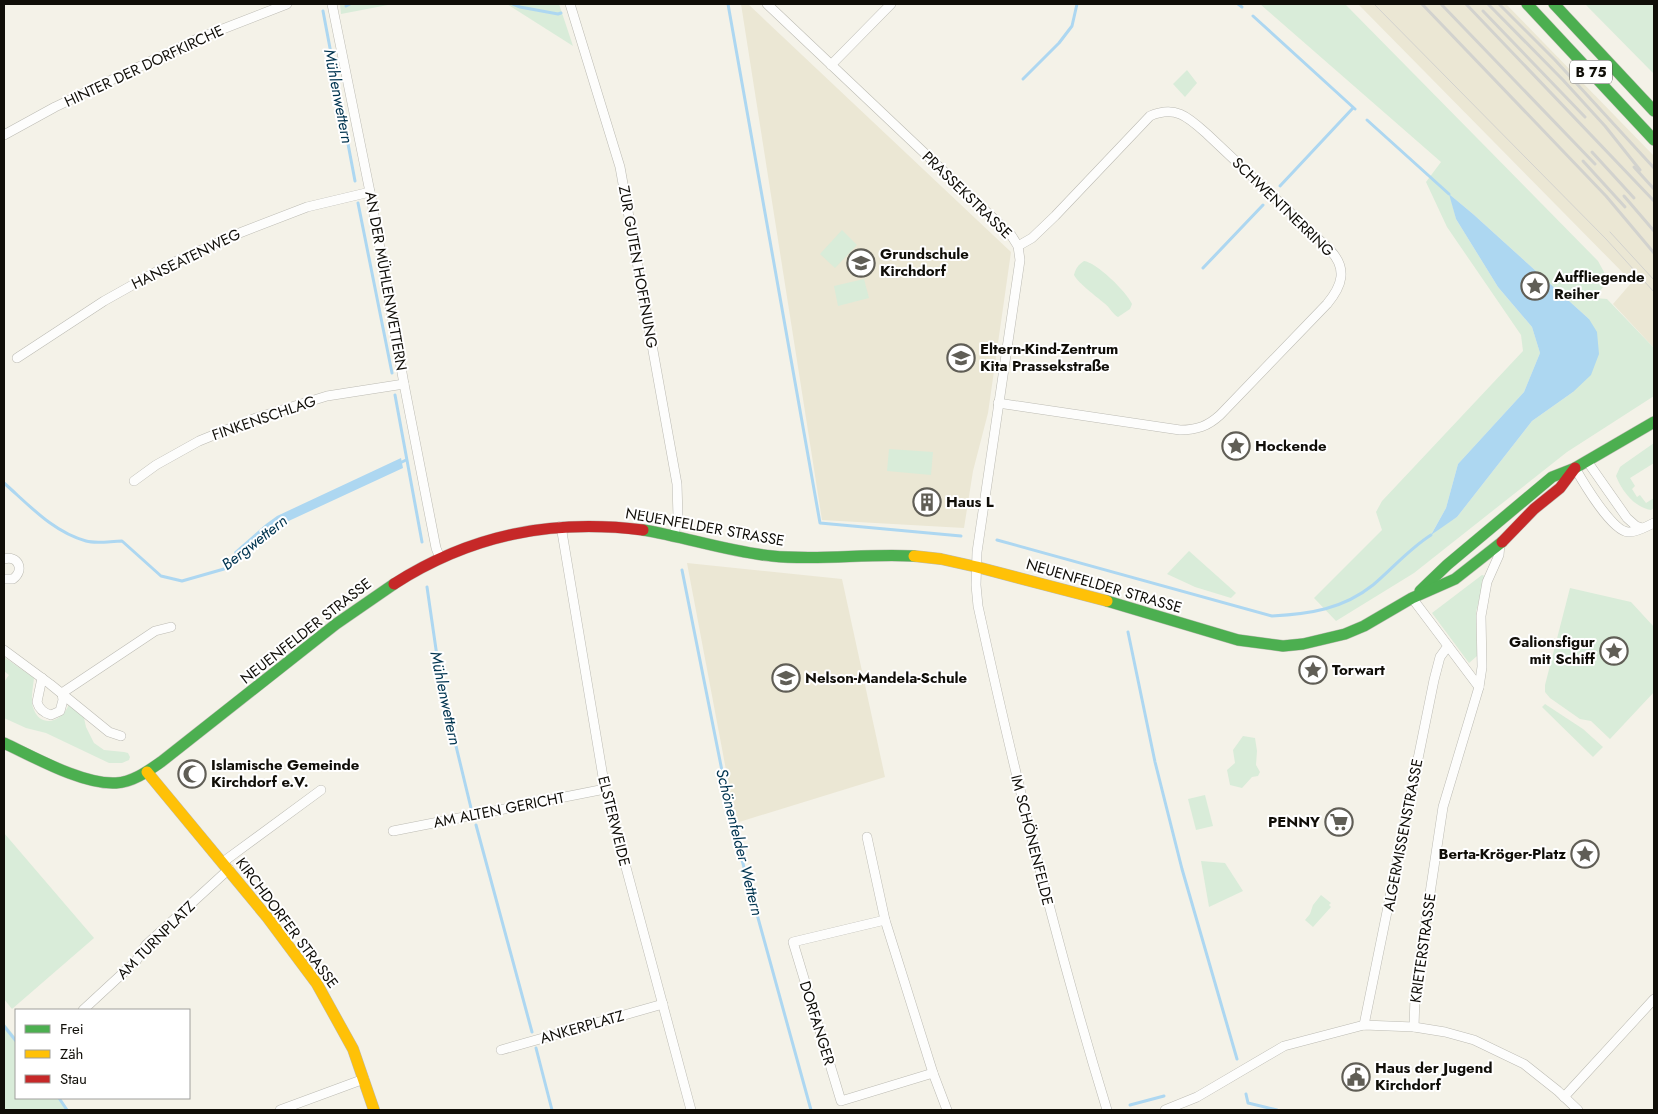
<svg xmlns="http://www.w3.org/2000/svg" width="1658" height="1114" font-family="Jost,sans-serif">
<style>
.built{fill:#ebe7d4}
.green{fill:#d9ecd9;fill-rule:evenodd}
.water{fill:#add7f1}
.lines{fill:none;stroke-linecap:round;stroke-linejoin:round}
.stream{stroke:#add7f1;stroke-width:3}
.street-casing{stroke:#bcbbb3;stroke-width:10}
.fast-casing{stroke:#bcbbb3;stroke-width:12}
.slow-casing{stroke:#bcbbb3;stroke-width:12}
.jam-casing{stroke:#bcbbb3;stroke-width:12}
.street{stroke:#fdfdfc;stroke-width:9}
.fast{stroke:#4caf50;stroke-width:11}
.slow{stroke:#ffc107;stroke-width:11}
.jam{stroke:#c62828;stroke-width:11}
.tram{stroke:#d2d2ce;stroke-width:1}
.rail{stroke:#d2d2ce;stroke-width:3}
.labels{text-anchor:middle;stroke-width:4;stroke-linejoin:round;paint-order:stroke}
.shield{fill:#fff;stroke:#585652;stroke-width:1}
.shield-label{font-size:14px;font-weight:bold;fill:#100e08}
.street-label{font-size:15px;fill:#100e08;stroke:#fff}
.poi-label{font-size:15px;font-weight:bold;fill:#100e08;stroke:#fff;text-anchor:start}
.water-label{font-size:16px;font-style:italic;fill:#00344f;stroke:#fff}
</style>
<rect width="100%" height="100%" fill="#f4f2e8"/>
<g class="built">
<path d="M741,4H748L1011,252L988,413L973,471L964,528L822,520Z"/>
<path d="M1358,4H1506L1654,156V348L1613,304L1632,282Z"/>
<path d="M687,563L842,579L885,777L736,823Z"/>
</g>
<g class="green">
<path d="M340,4H393L341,14Z"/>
<path d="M507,4H559L573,46Z"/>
<path d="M1260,4H1345L1598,261L1604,272L1606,283L1595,298L1607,299L1654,348V396L1567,452L1414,573L1336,621L1314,598L1382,530L1376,512L1382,501L1523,351L1521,335L1447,227L1426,182L1441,162ZM1450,195L1473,214L1589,319L1573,392L1532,421L1457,517L1432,533L1446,508L1458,464L1524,392L1540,353L1532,327L1498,287L1456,219Z"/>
<path d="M1585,4H1654V74Z"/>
<path d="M1187,70L1197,83L1185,97L1173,84Z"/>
<path d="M842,230L857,245L835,268L820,254Z"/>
<path d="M1084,261C1096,262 1127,292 1132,304L1130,309L1118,317C1112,314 1110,307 1104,303C1097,297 1078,283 1074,275C1076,268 1078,265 1084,261Z"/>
<path d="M864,279L869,298L838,306L834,286Z"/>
<path d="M1654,443V463L1630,478L1635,486L1632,489L1637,497L1640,495L1646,503L1654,498V508L1651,510C1634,507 1622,491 1616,476L1620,467L1624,464Z"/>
<path d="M889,449L933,452L931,475L887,471Z"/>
<path d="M1189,551L1236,593L1231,598L1195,587L1167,574Z"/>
<path d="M1482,575L1485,576L1476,612L1477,656L1469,663L1432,613Z"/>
<path d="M1570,588L1631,602L1654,627V692L1610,739L1591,721L1580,719L1550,698L1545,692V685Z"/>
<path d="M4,657L34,678C33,687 30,702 34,710C42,729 63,721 69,704L84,718L86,727L94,743L104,750L124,752L128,753L130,757L129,760L122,763H109L46,733L26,728L4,718V682L9,675L4,671Z"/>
<path d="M1545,704L1583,729L1603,747L1593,757L1542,707Z"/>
<path d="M1243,736L1255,738L1257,751L1256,765L1260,772L1258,776L1252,777L1242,788L1230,785L1227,770L1235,763L1233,750Z"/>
<path d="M1205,795L1213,826L1196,830L1188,799Z"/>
<path d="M4,833L94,938L12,1009L4,999Z"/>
<path d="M1201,861L1225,863L1243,891L1209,907Z"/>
<path d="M1321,895L1331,903L1329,905L1331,907L1313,927L1305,920L1310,914L1313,905Z"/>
<path d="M4,1023L16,1038V1098H60L68,1110H4Z"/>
</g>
<g class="water">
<path d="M1449,194L1473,214L1589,319L1597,332L1599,354L1591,375L1573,392L1532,421L1457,517L1431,535L1446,508L1458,464L1524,392L1540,353L1532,327L1498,287L1456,219Z"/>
<path d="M401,458L403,468L280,525L238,560L234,552L266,524L277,516Z"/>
</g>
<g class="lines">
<g class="stream">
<path d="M513,4L520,7L558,14L561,13"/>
<path d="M728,4L820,523L961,536"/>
<path d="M1238,4L1242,7"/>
<path d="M346,6L350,4"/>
<path d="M323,11L355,181"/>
<path d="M1253,16L1355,109"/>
<path d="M1023,79L1059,43L1072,26L1077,4"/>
<path d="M1367,120L1449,194"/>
<path d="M1280,186L1353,108"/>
<path d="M358,203L392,373"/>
<path d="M1203,268L1263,205"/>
<path d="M395,395L422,542"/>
<path d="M398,464L406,460"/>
<path d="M4,483C29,505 53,532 86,541C97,544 111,541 122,541L161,576L182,581L224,569L238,555"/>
<path d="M997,540L1272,616C1310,614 1343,609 1373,585C1393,568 1409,549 1431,535"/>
<path d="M682,570L734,831L811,1110"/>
<path d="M427,587L441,684L471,808"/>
<path d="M1128,632L1155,762L1182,869L1237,1059"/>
<path d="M476,825L532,1032"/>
<path d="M4,1026L16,1041"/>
<path d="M536,1048L552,1110"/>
<path d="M1246,1094L1248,1103L1277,1110"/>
<path d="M59,1098L67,1110"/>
<path d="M1130,1105L1164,1096"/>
</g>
<g class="street-casing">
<g id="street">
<path d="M332,4L370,192L404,384L436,548L440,558"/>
<path d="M570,4L620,167L677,484L678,517L674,535"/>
<path d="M767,4L1011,235L1018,246L1020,260L977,552L976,585L978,606C1015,776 1056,944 1107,1110"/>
<path d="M831,65L891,4"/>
<path d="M4,135L55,107L197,39L287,4"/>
<path d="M17,358L104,301L170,264L237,234L307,207L370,192"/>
<path d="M998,403L1180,430C1197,430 1208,426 1220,415L1327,304C1342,286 1348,269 1330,250L1207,134C1188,117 1176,105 1150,116L1055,216L1032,238L1018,246"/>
<path d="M1587,461L1627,518L1636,526L1642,528"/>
<path d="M1575,468C1583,482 1612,531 1628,532C1636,533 1647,526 1654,523"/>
<path d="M134,481L156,465L199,441L256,418L327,396L404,384"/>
<path d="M561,526L605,789L691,1110"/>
<path d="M4,559C18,555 25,570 13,579H4"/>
<path d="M1412,598L1479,687"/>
<path d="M4,650L50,684L109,732L121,736"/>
<path d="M42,678L37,702C39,709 44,713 51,715L60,711L63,700L62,693"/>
<path d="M62,693L155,631L171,627"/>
<path d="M393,831L605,789"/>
<path d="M867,837L885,920L933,1073L947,1110"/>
<path d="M223,862L321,790"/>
<path d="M885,920L793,942L841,1101L933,1073"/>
<path d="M83,1010L136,961L146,945L229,869"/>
<path d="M1364,1025L1434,680L1440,657L1448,646"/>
<path d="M1414,1027L1415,997L1424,933L1443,807L1479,687L1482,667L1481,616L1487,582L1499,555L1500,544"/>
<path d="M501,1050L663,1004"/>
<path d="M1564,1097L1654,999"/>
<path d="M280,1110L364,1079"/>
<path d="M1165,1110L1197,1097L1284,1046L1364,1025L1414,1027L1445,1032L1474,1040L1524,1064L1558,1091L1578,1110"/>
</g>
</g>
<g class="fast-casing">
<g id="fast">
<path d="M1527,4L1654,140"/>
<path d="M1554,4L1654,111"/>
<path d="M643,530C686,537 729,552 772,556C819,561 867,553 914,556"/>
<path d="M1420,591L1447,565L1552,477L1575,468L1654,422"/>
<path d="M1107,601L1238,640L1283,646L1303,644L1345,634L1364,626L1412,598L1455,579L1502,542"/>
<path d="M4,743C34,757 83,785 116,783C133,782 148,771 161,762L336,624L394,584"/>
</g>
</g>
<g class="slow-casing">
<g id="slow">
<path d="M914,556L941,559L977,567L1107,601"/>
<path d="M147,772L267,917L317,984L353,1049L374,1110"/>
</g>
</g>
<g class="jam-casing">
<g id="jam">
<path d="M1502,542L1534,509L1560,488L1575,468"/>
<path d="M394,584C472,534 552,519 643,530"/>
</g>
</g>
<use href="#street" class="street"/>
<use href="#fast" class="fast"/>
<use href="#slow" class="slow"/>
<use href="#jam" class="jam"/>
<g class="tram">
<path d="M1374,4L1606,239L1654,292"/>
<path d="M1610,232L1654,280"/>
</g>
<g class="rail">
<path d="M1422,4L1606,196L1654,253"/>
<path d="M1441,4L1595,164"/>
<path d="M1466,4L1654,201"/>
<path d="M1488,4L1563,80L1605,126L1640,170"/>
<path d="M1499,4L1555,60L1654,168"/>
<path d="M1483,11L1585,117"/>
<path d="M1592,152L1634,198"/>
<path d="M1583,161L1625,207"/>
<path d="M1634,167L1654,189"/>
<path d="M1624,196L1654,231"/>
</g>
</g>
<defs>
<g id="school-ring" transform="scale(1.4375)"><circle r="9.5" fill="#fff" stroke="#605e56" stroke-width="1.5"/><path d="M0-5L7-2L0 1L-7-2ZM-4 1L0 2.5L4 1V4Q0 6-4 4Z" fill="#605e56"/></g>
<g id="sight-ring" transform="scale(1.4375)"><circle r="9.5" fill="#fff" stroke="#605e56" stroke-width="1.5"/><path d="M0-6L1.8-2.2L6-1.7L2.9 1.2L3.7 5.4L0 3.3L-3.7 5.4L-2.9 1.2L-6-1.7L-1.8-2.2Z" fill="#605e56"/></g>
<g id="building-ring" transform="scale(1.4375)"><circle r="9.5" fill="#fff" stroke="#605e56" stroke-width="1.5"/><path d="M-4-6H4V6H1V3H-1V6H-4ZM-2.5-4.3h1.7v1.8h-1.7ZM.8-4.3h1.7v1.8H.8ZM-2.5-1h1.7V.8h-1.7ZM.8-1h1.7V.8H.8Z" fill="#605e56"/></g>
<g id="mosque-ring" transform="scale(1.4375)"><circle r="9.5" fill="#fff" stroke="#605e56" stroke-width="1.5"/><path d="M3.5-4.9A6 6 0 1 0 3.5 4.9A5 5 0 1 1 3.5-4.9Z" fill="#605e56"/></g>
<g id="supermarket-ring" transform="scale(1.4375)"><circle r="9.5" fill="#fff" stroke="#605e56" stroke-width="1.5"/><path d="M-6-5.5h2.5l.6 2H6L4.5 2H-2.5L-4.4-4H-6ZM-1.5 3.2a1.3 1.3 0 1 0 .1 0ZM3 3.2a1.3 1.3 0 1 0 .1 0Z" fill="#605e56"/></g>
<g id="civic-ring" transform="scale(1.4375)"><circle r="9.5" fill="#fff" stroke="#605e56" stroke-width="1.5"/><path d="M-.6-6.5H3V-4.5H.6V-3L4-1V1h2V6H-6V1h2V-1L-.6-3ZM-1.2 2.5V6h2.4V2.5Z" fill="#605e56"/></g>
</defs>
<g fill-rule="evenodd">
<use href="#school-ring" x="861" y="263"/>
<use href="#sight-ring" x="1535" y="286"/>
<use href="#school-ring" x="961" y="358"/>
<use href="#sight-ring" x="1236" y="446"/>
<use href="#building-ring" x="927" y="502"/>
<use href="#sight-ring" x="1614" y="651"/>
<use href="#sight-ring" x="1313" y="670"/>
<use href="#school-ring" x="786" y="678"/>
<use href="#mosque-ring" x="192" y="774"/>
<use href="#supermarket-ring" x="1339" y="822"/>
<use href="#sight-ring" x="1585" y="854"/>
<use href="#civic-ring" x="1356" y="1077"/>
</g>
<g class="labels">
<rect class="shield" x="1570" y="60.5" width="42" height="23" rx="4"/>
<g class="shield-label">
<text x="1591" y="77">B 75</text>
</g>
<g class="street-label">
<text transform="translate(144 66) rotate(-25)" y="5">HINTER DER DORFKIRCHE</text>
<text transform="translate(967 195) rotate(44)" y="5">PRASSEKSTRASSE</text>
<text transform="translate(1283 207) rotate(44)" y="5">SCHWENTNERRING</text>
<text transform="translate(186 259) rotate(-26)" y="5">HANSEATENWEG</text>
<text transform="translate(638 267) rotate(80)" y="5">ZUR GUTEN HOFFNUNG</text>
<text transform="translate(386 281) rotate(80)" y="5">AN DER MÜHLENWETTERN</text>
<text transform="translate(264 418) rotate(-19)" y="5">FINKENSCHLAG</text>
<text transform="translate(705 527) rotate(10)" y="5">NEUENFELDER STRASSE</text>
<text transform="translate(1104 586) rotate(16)" y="5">NEUENFELDER STRASSE</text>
<text transform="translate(306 631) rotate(-38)" y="5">NEUENFELDER STRASSE</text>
<text transform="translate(499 810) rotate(-11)" y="5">AM ALTEN GERICHT</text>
<text transform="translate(614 821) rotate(76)" y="5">ELSTERWEIDE</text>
<text transform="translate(1403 835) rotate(-79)" y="5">ALGERMISSENSTRASSE</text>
<text transform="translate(1032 840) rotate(76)" y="5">IM SCHÖNENFELDE</text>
<text transform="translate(287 923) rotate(53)" y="5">KIRCHDORFER STRASSE</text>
<text transform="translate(156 940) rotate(-45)" y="5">AM TURNPLATZ</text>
<text transform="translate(1423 948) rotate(-82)" y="5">KRIETERSTRASSE</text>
<text transform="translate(817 1023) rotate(73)" y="5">DORFANGER</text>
<text transform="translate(582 1027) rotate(-16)" y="5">ANKERPLATZ</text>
</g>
<g class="poi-label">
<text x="880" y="259">Grundschule<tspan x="880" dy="17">Kirchdorf</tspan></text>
<text x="1554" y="282">Auffliegende<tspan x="1554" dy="17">Reiher</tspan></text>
<text x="980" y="354">Eltern-Kind-Zentrum<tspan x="980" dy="17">Kita Prassekstraße</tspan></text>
<text x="1255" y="451">Hockende</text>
<text x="946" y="507">Haus L</text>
<text x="1595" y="647" text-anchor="end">Galionsfigur<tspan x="1595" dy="17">mit Schiff</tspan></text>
<text x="1332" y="675">Torwart</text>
<text x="805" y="683">Nelson-Mandela-Schule</text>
<text x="211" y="770">Islamische Gemeinde<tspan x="211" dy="17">Kirchdorf e.V.</tspan></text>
<text x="1320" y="827" text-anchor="end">PENNY</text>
<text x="1566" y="859" text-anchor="end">Berta-Kröger-Platz</text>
<text x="1375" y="1073">Haus der Jugend<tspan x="1375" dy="17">Kirchdorf</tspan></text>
</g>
<g class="water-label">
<text transform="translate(339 96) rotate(79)" y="6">Mühlenwettern</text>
<text transform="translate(254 542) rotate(-38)" y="6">Bergwettern</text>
<text transform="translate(446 698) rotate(78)" y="6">Mühlenwettern</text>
<text transform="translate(740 842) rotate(76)" y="6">Schönenfelder Wettern</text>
</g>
</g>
<rect width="1658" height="1114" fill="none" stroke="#100e08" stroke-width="10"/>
<rect x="15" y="1009" width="175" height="90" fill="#ffffff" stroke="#9f9f9c"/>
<rect x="25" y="1025" width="25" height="8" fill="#4caf50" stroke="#9f9f9c"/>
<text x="60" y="1034" font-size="15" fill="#100e08">Frei</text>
<rect x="25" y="1050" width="25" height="8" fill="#ffc107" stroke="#9f9f9c"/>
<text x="60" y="1059" font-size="15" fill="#100e08">Zäh</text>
<rect x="25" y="1075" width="25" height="8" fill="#c62828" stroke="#9f9f9c"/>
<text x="60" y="1084" font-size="15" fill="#100e08">Stau</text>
</svg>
